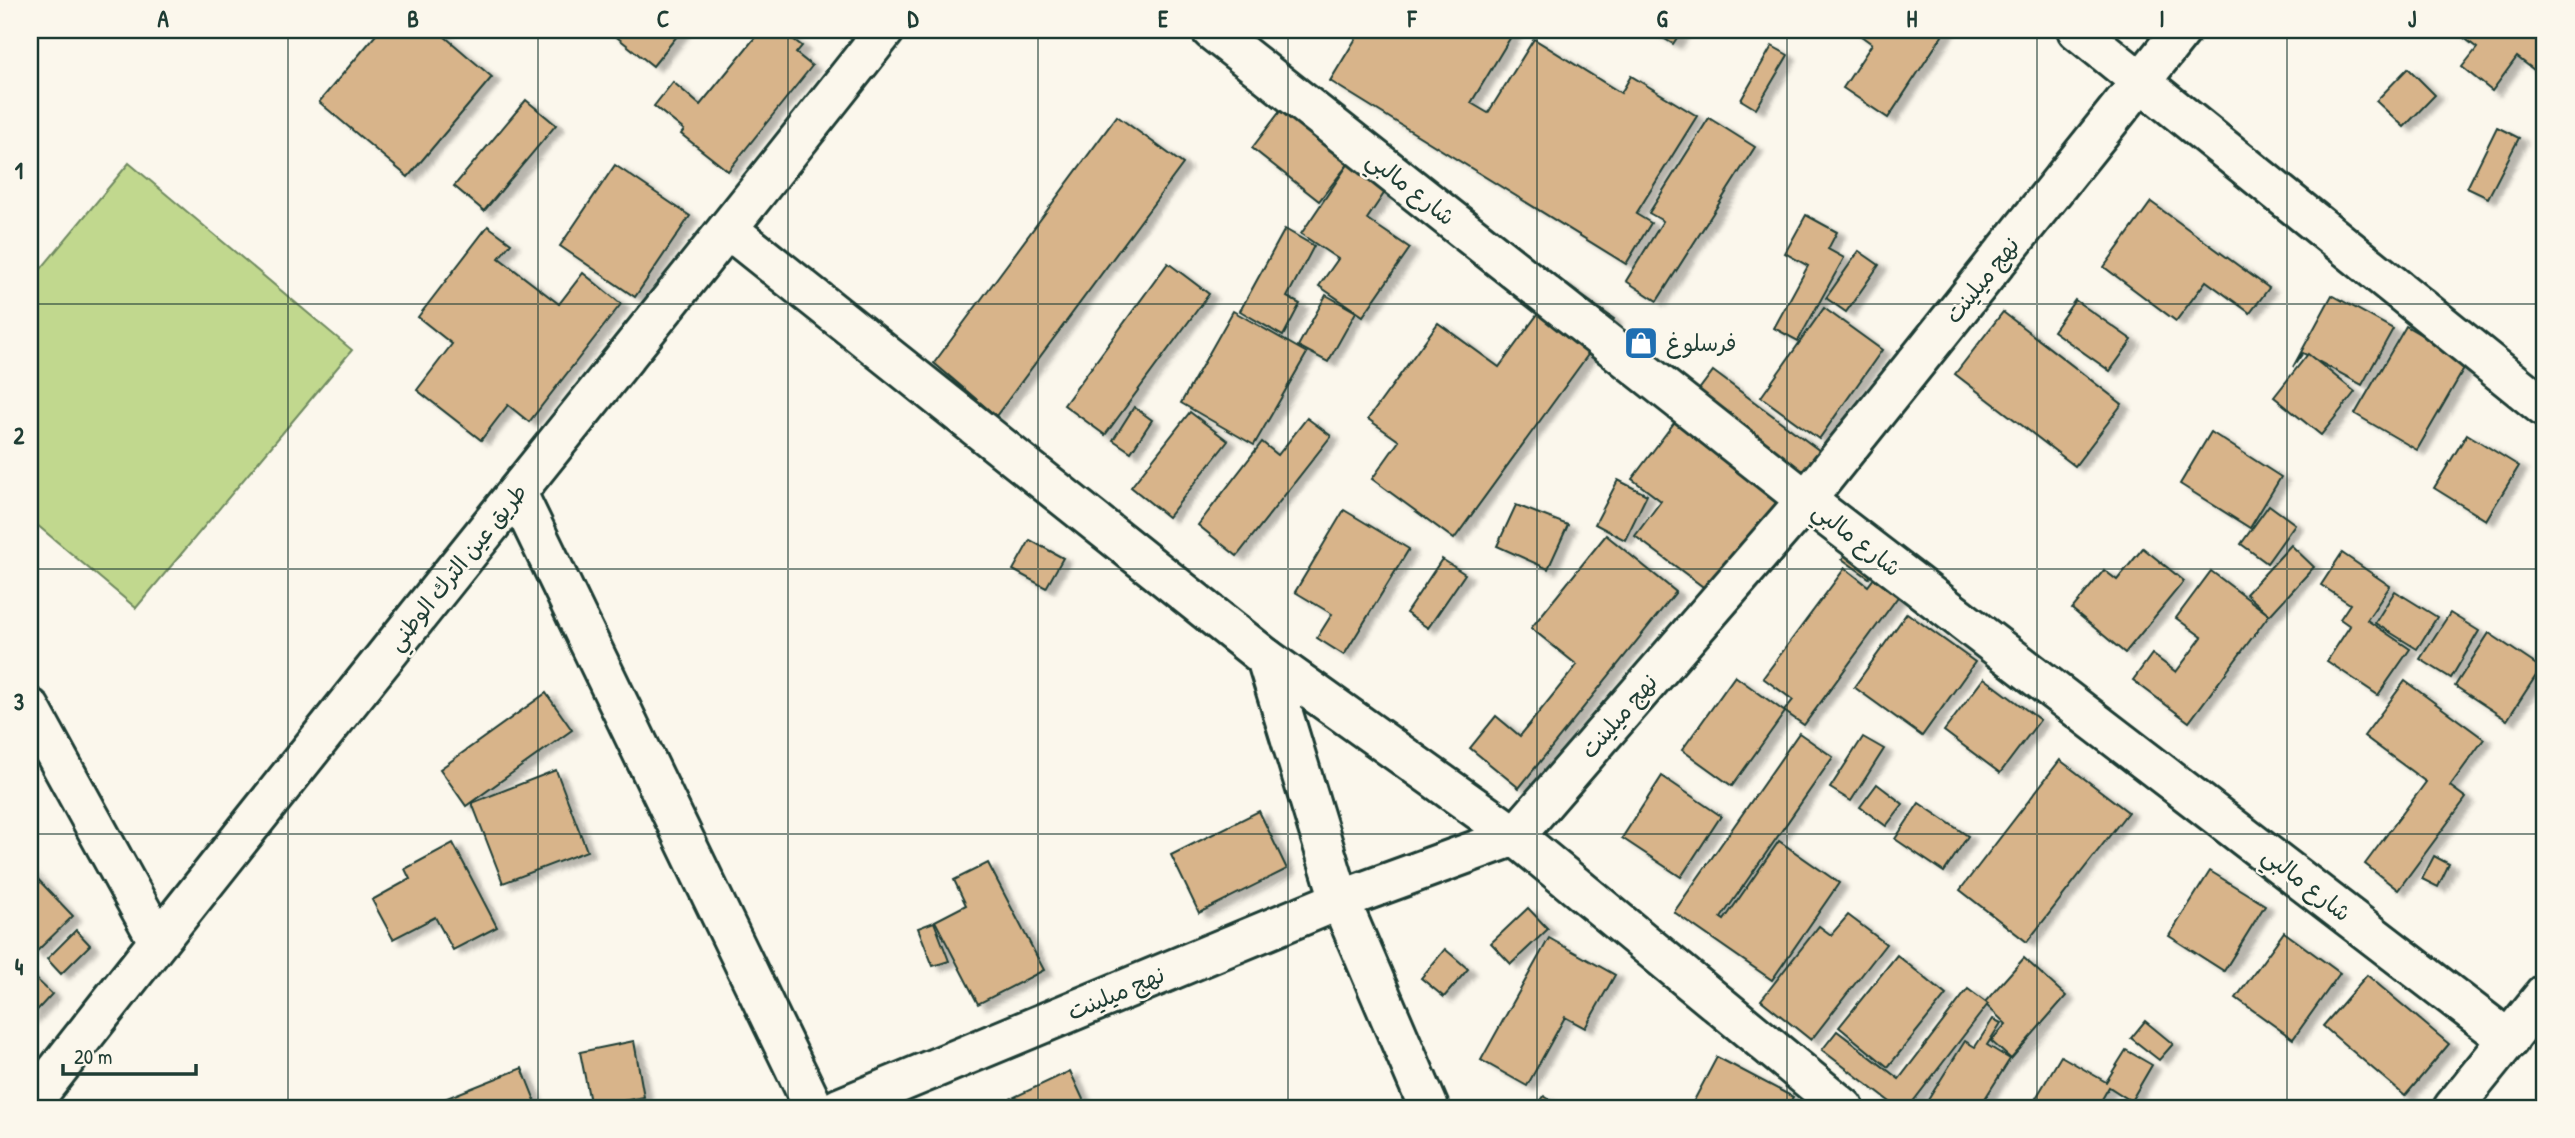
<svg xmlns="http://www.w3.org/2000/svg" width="2575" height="1138" font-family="'Patrick Hand','Playpen Sans Arabic',sans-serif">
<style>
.green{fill:#c1d88e;stroke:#708a61;stroke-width:2}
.building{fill:#d8b48a;stroke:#1f3d34;stroke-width:2;filter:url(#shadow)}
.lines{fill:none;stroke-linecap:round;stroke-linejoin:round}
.street-casing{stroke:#1f3d34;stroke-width:44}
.secondary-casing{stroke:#1f3d34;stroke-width:44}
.street{stroke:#fbf7ec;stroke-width:38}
.secondary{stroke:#fbf7ec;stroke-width:38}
.grid{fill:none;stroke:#1f3d34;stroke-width:2;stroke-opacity:0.55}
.labels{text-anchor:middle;stroke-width:5;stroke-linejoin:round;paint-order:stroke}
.street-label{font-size:23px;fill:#1f3d34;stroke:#fbf7ec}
.poi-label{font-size:23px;fill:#1f3d34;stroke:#fbf7ec;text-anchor:start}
.neatline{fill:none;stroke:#1f3d34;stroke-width:2.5}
.grid-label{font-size:23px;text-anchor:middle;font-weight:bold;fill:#1f3d34}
</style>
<defs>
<filter id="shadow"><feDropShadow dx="8" dy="4.5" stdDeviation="2" flood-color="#0004"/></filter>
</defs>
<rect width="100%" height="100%" fill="#fbf7ec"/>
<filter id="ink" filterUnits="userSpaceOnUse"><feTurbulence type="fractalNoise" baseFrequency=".0143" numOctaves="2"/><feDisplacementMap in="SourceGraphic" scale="14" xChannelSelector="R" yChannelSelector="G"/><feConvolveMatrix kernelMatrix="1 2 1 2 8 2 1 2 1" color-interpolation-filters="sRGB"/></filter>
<g filter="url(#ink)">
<path class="green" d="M129,163L352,350L136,608L30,519V282Z"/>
<g class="building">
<path d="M380,30H437L492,77L408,177L319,102Z"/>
<path d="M608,30H682L653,66Z"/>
<path d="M761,30H781L802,46L796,53L812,66L728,171L681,134L684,130L654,106L673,82L700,105Z"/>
<path d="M1361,30H1515L1471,103L1488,113L1534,39L1621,93L1631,76L1697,116L1636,214L1651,223L1626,264L1330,81Z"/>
<path d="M1650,30H1682L1673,44Z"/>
<path d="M1853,30H1946L1888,118L1843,88L1872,44Z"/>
<path d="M2454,30H2532L2545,40V63L2538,73L2517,57L2492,91L2462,67L2477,48Z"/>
<path d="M1772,46L1788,55L1756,109L1741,100Z"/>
<path d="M2408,68L2435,95L2404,127L2376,101Z"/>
<path d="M526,100L556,125L484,211L454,186Z"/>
<path d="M1288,101L1356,154L1319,201L1252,148Z"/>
<path d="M1117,116L1183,164L996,416L934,363Z"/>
<path d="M1709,118L1755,147L1657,301L1626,281L1663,221L1649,213Z"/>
<path d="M2497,127L2519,138L2488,198L2467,188Z"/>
<path d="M1349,163L1387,189L1367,219L1410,248L1363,316L1319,286L1338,259L1301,234Z"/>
<path d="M615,165L690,216L635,297L560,246Z"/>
<path d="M2151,202L2269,288L2250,313L2206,281L2176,321L2104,267Z"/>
<path d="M1806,215L1837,232L1828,249L1844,258L1798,341L1774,328L1808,266L1785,253Z"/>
<path d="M488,226L511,243L499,258L559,304L583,273L621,304L529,422L508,405L481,440L417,390L452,344L418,317Z"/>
<path d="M1285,229L1314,246L1287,297L1300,304L1283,336L1240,311Z"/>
<path d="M1859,251L1879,265L1846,312L1826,298Z"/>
<path d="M1168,263L1209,294L1105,435L1064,405Z"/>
<path d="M1562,281L1614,319L1454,539L1372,479L1399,441L1368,419L1438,323L1499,367Z"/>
<path d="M1326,295L1356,312L1328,362L1298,346Z"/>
<path d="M2332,295L2393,329L2362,385L2303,353L2293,367Z"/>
<path d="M2075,300L2132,340L2110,371L2053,331Z"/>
<path d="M1824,308L1882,350L1819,439L1761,397Z"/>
<path d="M1233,311L1307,353L1254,445L1181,403Z"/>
<path d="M2003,312L2122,404L2075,466L1955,374Z"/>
<path d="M2406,326L2468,362L2417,450L2355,414Z"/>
<path d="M2308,354L2355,392L2321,435L2274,397Z"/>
<path d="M1713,371L1820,451L1714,595L1635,536L1661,501L1632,479Z"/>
<path d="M1134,407L1152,420L1131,452L1113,440Z"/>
<path d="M1190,412L1228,441L1168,517L1131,487Z"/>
<path d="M1307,418L1331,436L1237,556L1198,525L1262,442L1278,455Z"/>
<path d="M2211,432L2281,477L2250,528L2180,484Z"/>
<path d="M2467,434L2519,466L2486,520L2434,488Z"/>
<path d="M1618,480L1647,495L1625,540L1595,524Z"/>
<path d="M1516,505L1568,525L1548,569L1497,546Z"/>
<path d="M2269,505L2295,524L2267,563L2241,544Z"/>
<path d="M1344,510L1409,549L1344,655L1317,638L1332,614L1295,592Z"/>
<path d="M1606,535L1676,592L1519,788L1470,748L1496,716L1520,736L1577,665L1531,628Z"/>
<path d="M1030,540L1063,558L1046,588L1013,570Z"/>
<path d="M2291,545L2314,567L2270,615L2246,594Z"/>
<path d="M1850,548L1877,567L1869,578L1842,559Z"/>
<path d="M2143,548L2184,581L2125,653L2072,609L2104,570L2117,580Z"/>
<path d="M2342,553L2390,586L2367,620L2410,649L2378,695L2327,661L2350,626L2340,619L2350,604L2321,585Z"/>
<path d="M1442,559L1465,574L1428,628L1406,613Z"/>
<path d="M1887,561L1911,579L1804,725L1784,711L1793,700L1763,678L1845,568L1868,586Z"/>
<path d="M2211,571L2269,615L2189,722L2133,680L2152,654L2176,672L2202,637L2176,618Z"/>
<path d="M2395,591L2437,617L2417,649L2375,623Z"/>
<path d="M1907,613L1975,662L1922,736L1854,687Z"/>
<path d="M2450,613L2479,631L2451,678L2420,659Z"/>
<path d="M2489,633L2541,668L2507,720L2455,686Z"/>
<path d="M1735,676L1785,712L1732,786L1682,750Z"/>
<path d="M1984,678L2040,720L2000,773L1944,731Z"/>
<path d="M2405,681L2484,739L2450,786L2466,798L2398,890L2365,864L2426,782L2364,736Z"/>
<path d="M546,693L572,730L466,806L440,769Z"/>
<path d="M1799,733L1833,757L1721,918L1724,920L1779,841L1839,883L1772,980L1674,912Z"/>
<path d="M1863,737L1884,749L1851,801L1830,788Z"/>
<path d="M2060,760L2128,812L2027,942L1960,890Z"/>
<path d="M556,770L587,851L503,883L472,803Z"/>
<path d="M1662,776L1721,816L1681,877L1622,838Z"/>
<path d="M1877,784L1903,804L1886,826L1860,807Z"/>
<path d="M1919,803L1968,836L1944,872L1895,839Z"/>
<path d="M1259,811L1287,869L1199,913L1171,855Z"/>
<path d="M453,843L497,927L453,950L435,917L393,939L372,900L410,879L405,869Z"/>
<path d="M2434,856L2449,864L2438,887L2422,879Z"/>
<path d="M988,863L1044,970L978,1004L935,921L966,905L954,880Z"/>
<path d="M30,871L73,916L35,953L30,947Z"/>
<path d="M2210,871L2265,905L2224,971L2169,936Z"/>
<path d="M1528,908L1548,929L1511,964L1491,943Z"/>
<path d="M1848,915L1886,944L1811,1040L1761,1000L1819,926L1831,935Z"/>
<path d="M934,922L949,961L933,966L918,928Z"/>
<path d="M76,930L90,945L61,974L47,959Z"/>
<path d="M2284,932L2340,973L2293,1039L2236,998Z"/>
<path d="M1549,938L1615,975L1585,1028L1565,1017L1527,1086L1481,1060Z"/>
<path d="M1445,949L1468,969L1444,997L1421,978Z"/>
<path d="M1897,955L1946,995L1888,1067L1839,1027Z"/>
<path d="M2024,958L2066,996L2011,1059L1991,1041L2006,1024L1984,1003Z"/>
<path d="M30,973L52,994L30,1018Z"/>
<path d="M2367,975L2449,1044L2405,1096L2323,1026Z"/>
<path d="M1968,989L1988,1004L1908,1108H1898L1822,1050L1837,1031L1899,1079Z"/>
<path d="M1993,1019L2001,1023L1987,1045L2010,1059L1979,1108H1923L1965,1041L1975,1047Z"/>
<path d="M2145,1021L2173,1044L2159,1060L2131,1038Z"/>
<path d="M634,1041L644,1097L591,1107L580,1052Z"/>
<path d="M2126,1050L2152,1065L2131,1101L2109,1087L2097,1108H2030L2061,1056L2106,1082Z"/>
<path d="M1717,1057L1793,1097L1787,1108H1690Z"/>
<path d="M522,1068L538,1108H422Z"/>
<path d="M1070,1071L1087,1108H991Z"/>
<path d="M1544,1096L1563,1108H1536Z"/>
</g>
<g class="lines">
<g class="street-casing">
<g id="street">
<path d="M1211,30L1806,500L2509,1040"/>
<path d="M2077,30L2545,408"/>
<path d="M728,229L1266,658L1515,836L1844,1108"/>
<path d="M517,493L814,1108"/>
<path d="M1266,658L1340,900L1429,1108"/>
<path d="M30,708L158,941"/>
<path d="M839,1108L1340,900L1515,836L1806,500L2182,30"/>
<path d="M2453,1108L2545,994"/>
</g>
</g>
<g class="secondary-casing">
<path id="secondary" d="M30,1105C311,744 602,390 885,30"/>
</g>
<use href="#street" class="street"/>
<use href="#secondary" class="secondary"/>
</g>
</g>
<path class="grid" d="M288,30V1108M538,30V1108M788,30V1108M1038,30V1108M1288,30V1108M1537,30V1108M1787,30V1108M2037,30V1108M2287,30V1108M30,304H2545M30,569H2545M30,834H2545"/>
<defs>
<g id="shop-square" transform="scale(1.75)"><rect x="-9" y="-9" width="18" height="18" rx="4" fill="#1f6fb2" stroke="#fbf7ec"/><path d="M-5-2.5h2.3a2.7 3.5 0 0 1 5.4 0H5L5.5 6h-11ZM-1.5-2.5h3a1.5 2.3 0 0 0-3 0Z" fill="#fff"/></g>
</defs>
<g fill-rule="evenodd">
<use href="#shop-square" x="1641" y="343"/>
</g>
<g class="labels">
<g class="street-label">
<text transform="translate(1411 188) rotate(38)" y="8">شارع مالبي</text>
<text transform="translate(1982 280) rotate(-51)" y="8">نهج ميلينت</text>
<text transform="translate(1857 539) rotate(38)" y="8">شارع مالبي</text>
<text transform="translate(457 567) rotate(-51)" y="8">طريق عين الترك الوطني</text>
<text transform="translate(1619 716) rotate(-49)" y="8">نهج ميلينت</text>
<text transform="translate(2307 884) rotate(38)" y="8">شارع مالبي</text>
<text transform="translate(1116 993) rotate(-23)" y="8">نهج ميلينت</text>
</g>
<g class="poi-label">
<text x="1666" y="351">فرسلوغ</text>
</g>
</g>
<rect width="2575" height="1138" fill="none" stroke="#fbf7ec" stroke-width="77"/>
<path d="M63 1064v10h133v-10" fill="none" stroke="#1f3d34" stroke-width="3.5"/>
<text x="74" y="1064" font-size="21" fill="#1f3d34" stroke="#fbf7ec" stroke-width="5" paint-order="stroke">20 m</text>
<rect x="38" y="38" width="2498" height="1062" class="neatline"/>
<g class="grid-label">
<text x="163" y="27">A</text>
<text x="413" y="27">B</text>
<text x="663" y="27">C</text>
<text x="913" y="27">D</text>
<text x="1163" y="27">E</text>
<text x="1412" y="27">F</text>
<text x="1662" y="27">G</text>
<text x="1912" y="27">H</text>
<text x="2162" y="27">I</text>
<text x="2412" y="27">J</text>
<text x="19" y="179">1</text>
<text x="19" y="444">2</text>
<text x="19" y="710">3</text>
<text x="19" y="975">4</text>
</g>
</svg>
